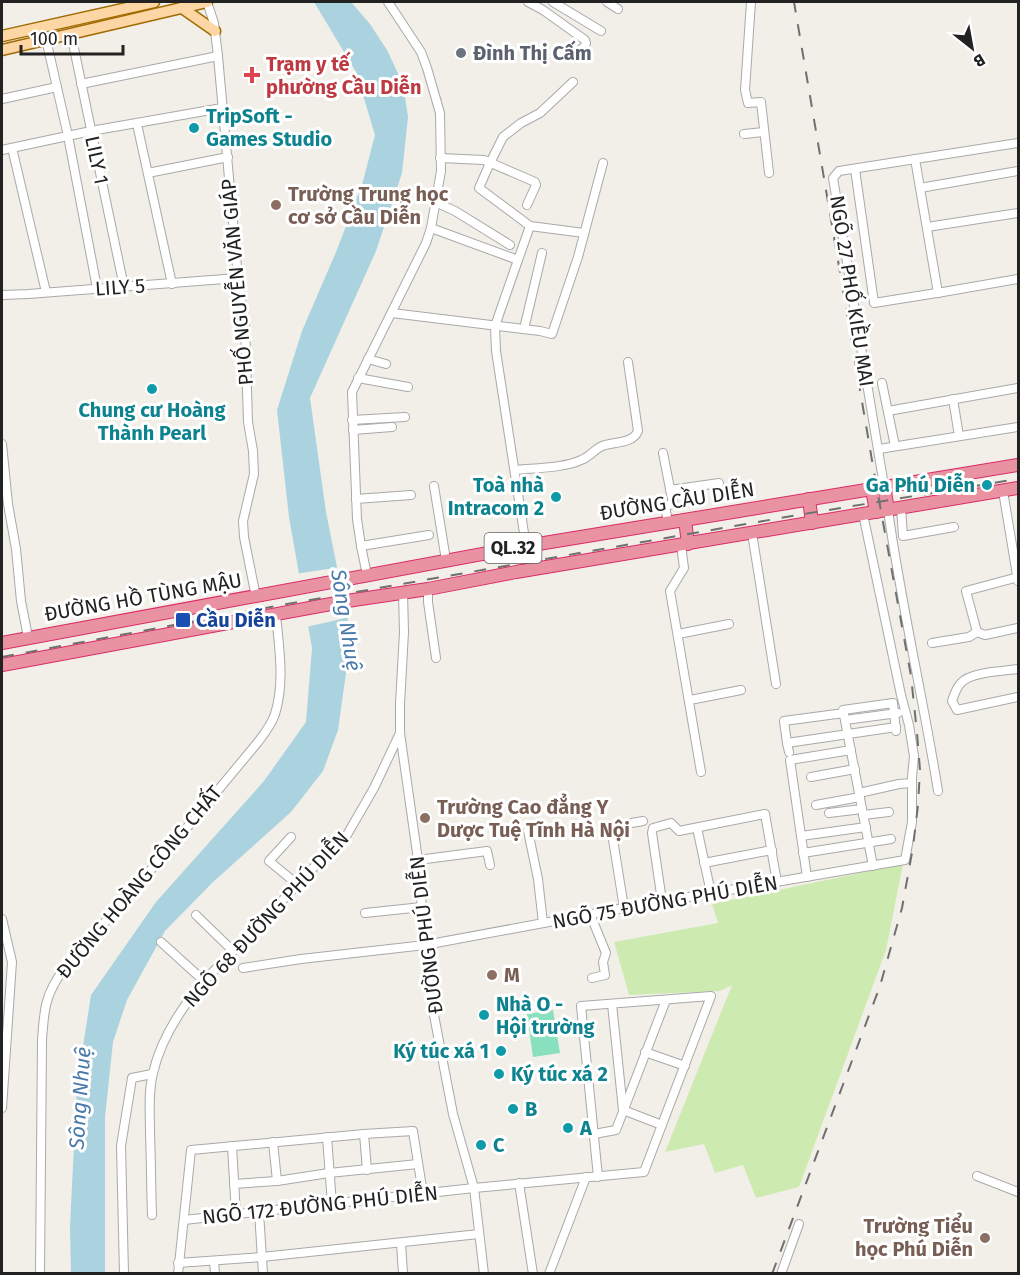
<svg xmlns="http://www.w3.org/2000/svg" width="1020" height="1275" font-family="'Fira Sans',sans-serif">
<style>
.grass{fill:#cdebb0}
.pitch{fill:#88e0be}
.water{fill:#aad3df}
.pier{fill:#f2efe9}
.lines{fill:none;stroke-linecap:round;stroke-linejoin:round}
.minor-casing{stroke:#a9a9a9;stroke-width:10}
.major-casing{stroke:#a06b00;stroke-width:13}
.highway-casing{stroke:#dc2a67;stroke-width:14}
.minor{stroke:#fff;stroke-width:8}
.major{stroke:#fcd6a4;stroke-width:10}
.highway{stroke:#e892a2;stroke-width:12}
.rail{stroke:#707070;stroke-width:2;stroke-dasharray:12 12;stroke-linecap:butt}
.worship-dot{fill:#6b7280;stroke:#fff;stroke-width:2}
.health-dot{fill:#e0444e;stroke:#fff;stroke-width:2}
.culture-dot{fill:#0f9aa8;stroke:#fff;stroke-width:2}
.education-dot{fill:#8d6e63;stroke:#fff;stroke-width:2}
.transit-dot{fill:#1a4fb4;stroke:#fff;stroke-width:2}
.labels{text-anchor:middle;stroke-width:6;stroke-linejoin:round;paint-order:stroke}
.shield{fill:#fff;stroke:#646464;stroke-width:1.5}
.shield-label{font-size:18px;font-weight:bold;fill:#222}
.worship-label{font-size:20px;font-weight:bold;fill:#5b616d;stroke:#fff;text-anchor:start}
.health-label{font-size:20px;font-weight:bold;fill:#be3a42;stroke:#fff;text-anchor:start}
.culture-label{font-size:20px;font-weight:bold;fill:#0d838f;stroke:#fff;text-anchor:start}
.street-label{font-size:20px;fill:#222;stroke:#fff}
.education-label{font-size:20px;font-weight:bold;fill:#785e54;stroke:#fff;text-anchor:start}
.transit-label{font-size:20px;font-weight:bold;fill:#164399;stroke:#fff;text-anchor:start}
.water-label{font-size:21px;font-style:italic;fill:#4a7aab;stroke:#fff}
</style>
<rect width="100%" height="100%" fill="#f2efe9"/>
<path class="grass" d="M903,864L886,950L799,1187L756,1198L743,1165L715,1173L704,1144L665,1152L732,985L720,991L629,995L614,942L718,923L712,904Z"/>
<path class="pitch" d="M553,1010L560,1053L533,1057L527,1014Z"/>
<path class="water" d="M314,2H351L370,24L387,50L403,84L408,117L402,173L376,251L310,398L326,512L348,622L347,666L338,730L323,771L291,812L213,882L165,931L127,1000L113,1042L105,1117V1273L71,1274L70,1226L77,1085L91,995L156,902L264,781L306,722L312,648L289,517L277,410L302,331L336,252L362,185L375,135L356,72Z"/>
<path class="pier" d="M340,567L350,617L306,627L296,574Z"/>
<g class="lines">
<g class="minor-casing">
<g id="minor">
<path d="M207,2L214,23L218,56L238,278L245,326L248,422L253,451L254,474L243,521L244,537L256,597"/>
<path d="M528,2L543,10L585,40L586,43L585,46L572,57"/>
<path d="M553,2L601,31"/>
<path d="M607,2L618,9"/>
<path d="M751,2L745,90L748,103L761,102L769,173"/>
<path d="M71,34L124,287"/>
<path d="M46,39L68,136L97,288"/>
<path d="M573,82L540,113L521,123L503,137L490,163L479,188L530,226L584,233"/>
<path d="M81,84L218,56"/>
<path d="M2,99L57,87"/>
<path d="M137,124L172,284"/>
<path d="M744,134L764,132"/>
<path d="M12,148L46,292"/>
<path d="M2,150L91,131L222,108"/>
<path d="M440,158L484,160L535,182L536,185L527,205"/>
<path d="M915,159L938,293"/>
<path d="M855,169L874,303L943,292L1018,279"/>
<path d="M148,173L228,157"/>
<path d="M920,188L1018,171"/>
<path d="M435,202L455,211L510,245"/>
<path d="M927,227L1018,213"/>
<path d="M431,228L518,260L530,226"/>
<path d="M518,260L495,326L496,351L526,546"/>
<path d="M2,295L28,294L238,278"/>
<path d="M392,313L540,331L552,334L578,257L603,163"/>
<path d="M524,329L542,253"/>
<path d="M368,359L386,364"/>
<path d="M358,378L408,387"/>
<path d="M882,383L895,446"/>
<path d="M953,399L959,436"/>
<path d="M888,411L1018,388"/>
<path d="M352,420L405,417"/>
<path d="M353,430L392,427"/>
<path d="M2,444L8,504L16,549L21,601L28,637"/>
<path d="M879,449L1018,427"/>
<path d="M663,453L673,504L665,506L668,522"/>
<path d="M515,470C533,468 565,468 581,460C590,457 596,447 605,445C617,442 633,443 638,431L628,362"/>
<path d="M434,486L446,560"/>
<path d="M884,486L833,178L839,171L1018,143"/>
<path d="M670,490L719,483"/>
<path d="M1003,491L1018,581"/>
<path d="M356,499L411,495"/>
<path d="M901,508L903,536L954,527"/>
<path d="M888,510C901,604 923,697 938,791"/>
<path d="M752,533L776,684"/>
<path d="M681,545L684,568L670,591L701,772"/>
<path d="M361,546L429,535"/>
<path d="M367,575L361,546L357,519L352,392L426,243L431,228L441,171L440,113L427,68L421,52L388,2"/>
<path d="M428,589V602L436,658"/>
<path d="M403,592L404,632L400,704V733L418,860L425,945L433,1010L453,1114L474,1188L484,1274"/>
<path d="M977,632L966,591L1018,577"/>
<path d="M977,632L985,635L1018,628"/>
<path d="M678,634L729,624"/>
<path d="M932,643L969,637L977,632"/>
<path d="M1018,669C1004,671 970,672 961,683C956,688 954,695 952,701L957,710L1018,697"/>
<path d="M690,700L741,690"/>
<path d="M845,720L898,713"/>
<path d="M787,743L784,721L844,713"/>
<path d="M789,752L787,743L896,727"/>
<path d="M811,777L855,769"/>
<path d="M859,793L899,784L912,783"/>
<path d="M816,805L860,797"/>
<path d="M829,813L862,809"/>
<path d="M863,815L889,812"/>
<path d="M697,828L711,893"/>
<path d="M528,831L538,879L543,923"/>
<path d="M801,836L866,827"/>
<path d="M291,837L269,861L297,884"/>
<path d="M803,853L891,839"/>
<path d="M418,860L487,851L490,865"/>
<path d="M704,863L772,850"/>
<path d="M873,866L843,710L893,703L896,731"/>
<path d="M807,877L790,760L851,750"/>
<path d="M662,901L652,833L653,828L671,823L679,831L765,814L777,882"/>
<path d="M624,908L611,827L614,826L643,821"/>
<path d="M365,913L422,907"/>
<path d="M590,914L606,953L603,962L605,975L592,978"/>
<path d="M196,915L233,951"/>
<path d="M2,919L12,962L2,1108"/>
<path d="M161,942L204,981"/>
<path d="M243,968L301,959L425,945L624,908L905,860L912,822V777L914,756L909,725L901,695L863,514"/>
<path d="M612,1004L623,1110L662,1125"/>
<path d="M645,1052L685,1066"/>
<path d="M364,1134L367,1170"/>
<path d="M594,1134L616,1130L666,1000"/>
<path d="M327,1137L332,1204"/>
<path d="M273,1142L277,1181"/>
<path d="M232,1146L236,1215"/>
<path d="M977,1176L1018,1192"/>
<path d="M519,1183L533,1274"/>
<path d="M234,1184L277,1181L329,1173L418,1164"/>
<path d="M259,1212L263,1274"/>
<path d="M152,1215C151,1188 151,1160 150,1132C150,1113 148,1092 153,1073C161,1038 181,1008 204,981L309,873L320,860L331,852L344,840L374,788L400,733"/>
<path d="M184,1220L474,1188L644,1172L711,996L581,1006L598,1177"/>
<path d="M401,1243L403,1274"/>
<path d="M214,1261L215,1274"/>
<path d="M178,1263L262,1257L479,1234"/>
<path d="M40,1274L42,1040C44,1010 45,994 64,969L175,842L258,742C264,734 272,724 275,714C285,682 279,647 276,615"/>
<path d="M124,1274L121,1146L132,1078L152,1074"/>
<path d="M178,1274L191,1150L364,1134L413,1131L423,1194"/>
<path d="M549,1274L586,1177"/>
<path d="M781,1274L799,1224"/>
</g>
</g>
<g class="major-casing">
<g id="major">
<path d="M182,8L215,31"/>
<path d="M2,36L154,2"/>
<path d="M2,50L207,2"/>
</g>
</g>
<g class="highway-casing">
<g id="highway">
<path d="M884,486L888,510"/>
<path d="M872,489L876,512"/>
<path d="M809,499L812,523"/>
<path d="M685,520L688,544"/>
<path d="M2,643L526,546L1018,465"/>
<path d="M2,665L347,601L428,589L516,572L1018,488"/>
</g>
</g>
<use href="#minor" class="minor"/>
<use href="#major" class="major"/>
<use href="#highway" class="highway"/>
<g class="rail">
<path d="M2,657L287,604L792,516L1018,479"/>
<path d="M772,1274L880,986L902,908L913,847L918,805L920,770L917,733L911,676L875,478L794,2"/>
</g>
</g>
<circle class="worship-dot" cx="461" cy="53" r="6"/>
<path class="health-dot" d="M249 66h6v6h6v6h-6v6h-6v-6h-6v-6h6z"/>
<g class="culture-dot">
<circle cx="194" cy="128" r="6"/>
<circle cx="152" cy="389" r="6"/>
<circle cx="987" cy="485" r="6"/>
<circle cx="556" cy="497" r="6"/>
<circle cx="484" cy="1015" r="6"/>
<circle cx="501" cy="1051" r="6"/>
<circle cx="499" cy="1074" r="6"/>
<circle cx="513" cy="1109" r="6"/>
<circle cx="568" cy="1128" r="6"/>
<circle cx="481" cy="1145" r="6"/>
</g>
<g class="education-dot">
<circle cx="276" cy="205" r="6"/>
<circle cx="425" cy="818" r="6"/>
<circle cx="492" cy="975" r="6"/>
<circle cx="985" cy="1238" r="6"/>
</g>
<rect class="transit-dot" x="175" y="612" width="16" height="16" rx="3"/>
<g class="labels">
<rect class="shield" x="484.5" y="533" width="57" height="30" rx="4.5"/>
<g class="shield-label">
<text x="513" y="554">QL.32</text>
</g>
<g class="worship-label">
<text x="473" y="60">Đình Thị Cấm</text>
</g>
<g class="health-label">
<text x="266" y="71">Trạm y tế<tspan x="266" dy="23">phường Cầu Diễn</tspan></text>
</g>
<g class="culture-label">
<text x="206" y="123">TripSoft -<tspan x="206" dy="23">Games Studio</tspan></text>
<text x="152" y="417" text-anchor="middle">Chung cư Hoàng<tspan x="152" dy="23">Thành Pearl</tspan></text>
<text x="544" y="492" text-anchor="end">Toà nhà<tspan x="544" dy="23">Intracom 2</tspan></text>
<text x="975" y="492" text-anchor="end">Ga Phú Diễn</text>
<text x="496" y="1011">Nhà O -<tspan x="496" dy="23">Hội trường</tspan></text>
<text x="489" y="1058" text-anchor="end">Ký túc xá 1</text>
<text x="511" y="1081">Ký túc xá 2</text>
<text x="525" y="1116">B</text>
<text x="580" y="1135">A</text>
<text x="493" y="1152">C</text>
</g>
<g class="street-label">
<text transform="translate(97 160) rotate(78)" y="7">LILY 1</text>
<text transform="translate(237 282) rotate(-95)" y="7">PHỐ NGUYỄN VĂN GIÁP</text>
<text transform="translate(120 287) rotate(-4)" y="7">LILY 5</text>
<text transform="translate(852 291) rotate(81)" y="7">NGÕ 27 PHỐ KIỀU MAI</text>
<text transform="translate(677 501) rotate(-9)" y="7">ĐƯỜNG CẦU DIỄN</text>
<text transform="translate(143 597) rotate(-10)" y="7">ĐƯỜNG HỒ TÙNG MẬU</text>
<text transform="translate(139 882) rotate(-50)" y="7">ĐƯỜNG HOÀNG CÔNG CHẤT</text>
<text transform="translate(665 902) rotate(-10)" y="7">NGÕ 75 ĐƯỜNG PHÚ DIỄN</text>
<text transform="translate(266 919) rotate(-47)" y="7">NGÕ 68 ĐƯỜNG PHÚ DIỄN</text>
<text transform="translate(426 935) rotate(-97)" y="7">ĐƯỜNG PHÚ DIỄN</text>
<text transform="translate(320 1205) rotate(-6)" y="7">NGÕ 172 ĐƯỜNG PHÚ DIỄN</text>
</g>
<g class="education-label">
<text x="288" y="201">Trường Trung học<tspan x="288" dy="23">cơ sở Cầu Diễn</tspan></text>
<text x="437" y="814">Trường Cao đẳng Y<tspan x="437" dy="23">Dược Tuệ Tĩnh Hà Nội</tspan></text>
<text x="504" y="982">M</text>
<text x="973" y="1233" text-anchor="end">Trường Tiểu<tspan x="973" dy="23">học Phú Diễn</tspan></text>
</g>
<g class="transit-label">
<text x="196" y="627">Cầu Diễn</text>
</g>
<g class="water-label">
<text transform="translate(346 620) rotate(81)" y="7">Sông Nhuệ</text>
<text transform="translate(80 1098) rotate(-86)" y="7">Sông Nhuệ</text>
</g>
</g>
<rect width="1020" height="1275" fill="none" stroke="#222222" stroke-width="6"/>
<g transform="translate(972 48) rotate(149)" stroke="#ffffff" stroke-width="4.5" paint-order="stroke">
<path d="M0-4.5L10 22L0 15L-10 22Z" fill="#222222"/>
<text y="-9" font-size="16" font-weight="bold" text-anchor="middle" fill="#222222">B</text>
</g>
<path d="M21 45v9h102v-9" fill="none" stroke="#222222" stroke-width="3"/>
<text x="30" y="45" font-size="18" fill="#222222" stroke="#ffffff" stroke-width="4.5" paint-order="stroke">100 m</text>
</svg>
